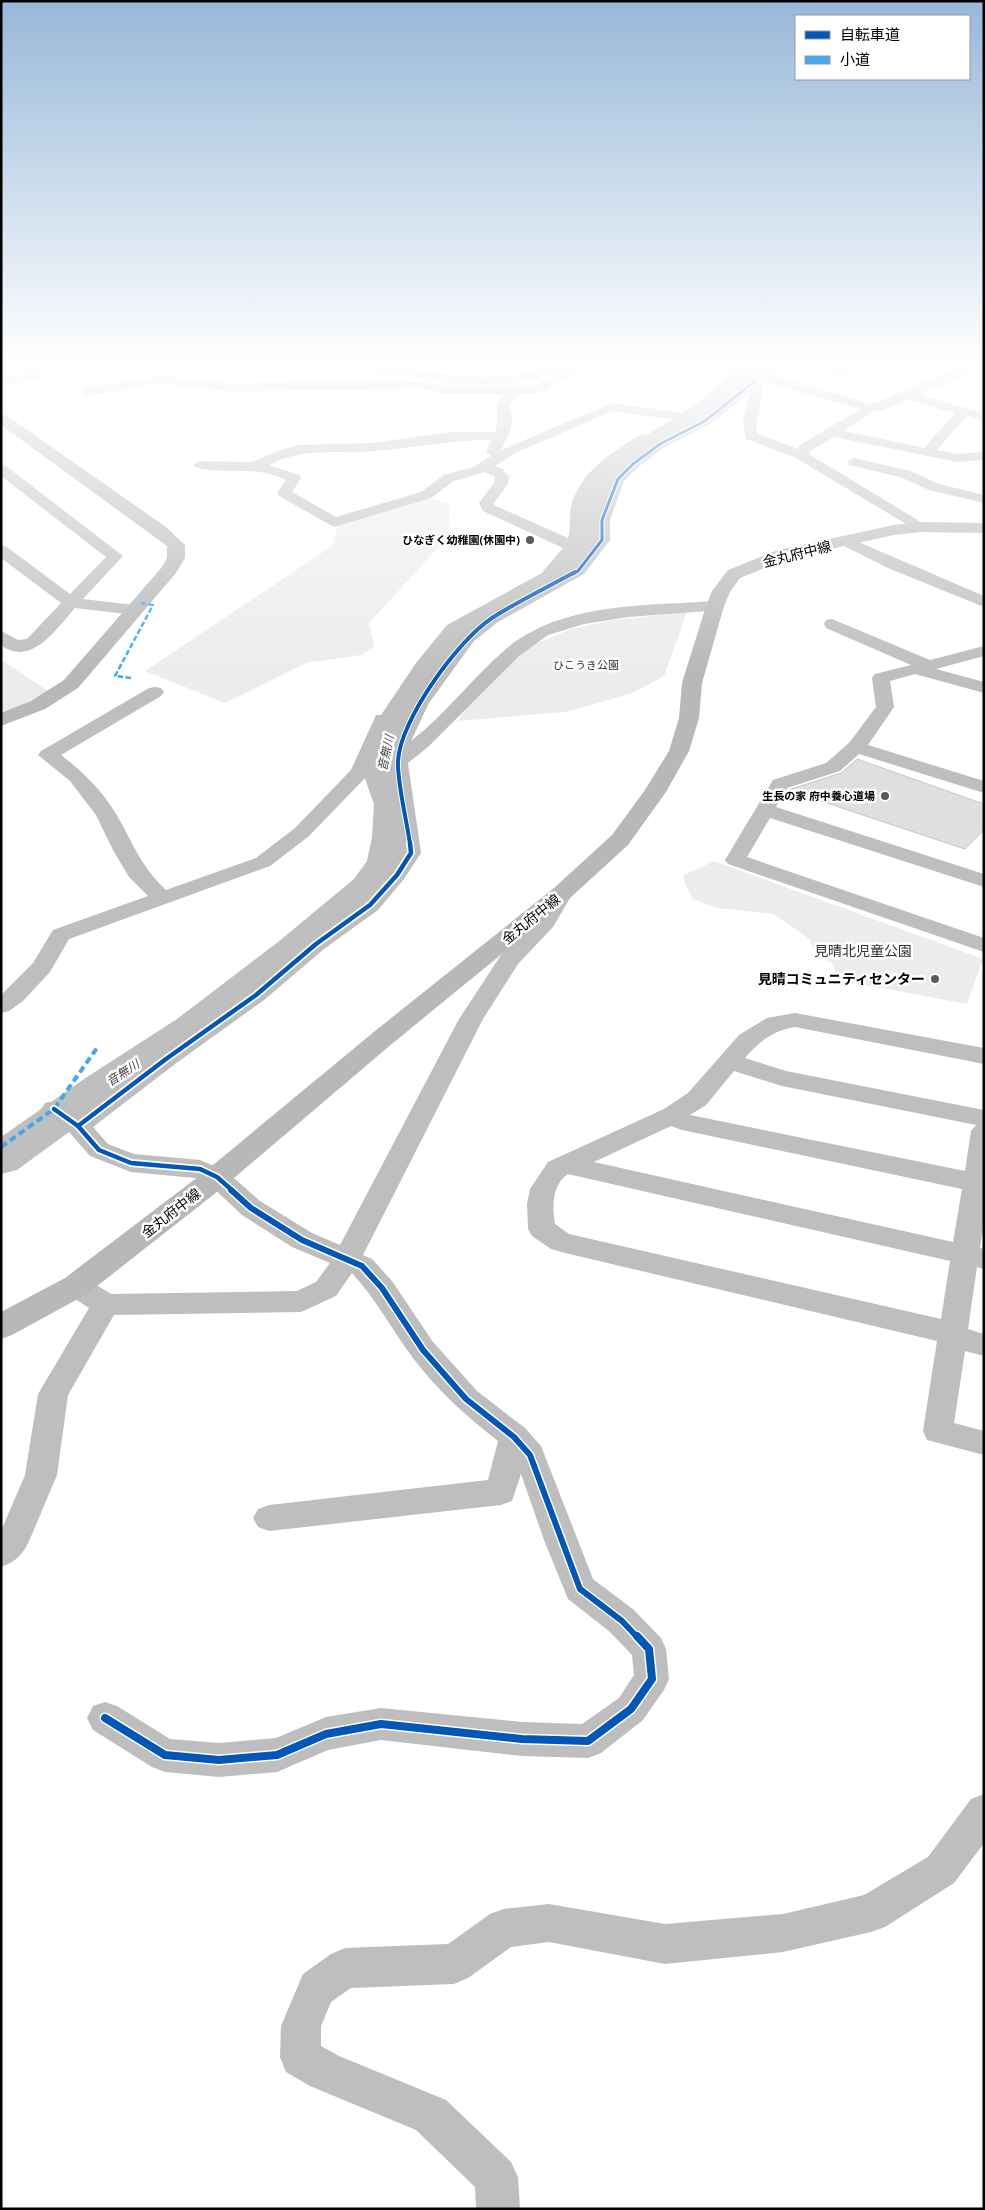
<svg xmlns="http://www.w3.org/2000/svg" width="985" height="2210" font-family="'Noto Sans','Noto Sans JP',sans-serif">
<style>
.green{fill:#ececec}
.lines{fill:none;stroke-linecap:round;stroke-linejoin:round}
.river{fill:#bfbfbf;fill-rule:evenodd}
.building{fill:#dfdfdf;stroke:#c7c7c7}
.street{fill:#bebebe;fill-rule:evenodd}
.secondary{fill:#b8b8b8;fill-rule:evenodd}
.quiet-far1{stroke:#3fa9f5;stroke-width:2.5;stroke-dasharray:5.5 2.5;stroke-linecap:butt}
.quiet{stroke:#3fa9f5;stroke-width:4;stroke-dasharray:7 4;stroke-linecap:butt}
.cycleway-far4-casing{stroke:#fff;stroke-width:5}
.cycleway-far3-casing{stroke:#fff;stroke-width:6}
.cycleway-far2-casing{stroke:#fff;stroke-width:8}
.cycleway-far1-casing{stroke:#fff;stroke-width:9}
.cycleway-casing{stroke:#fff;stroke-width:11}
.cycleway-far4{stroke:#0057b8;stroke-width:3}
.cycleway-far3{stroke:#0057b8;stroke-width:4}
.cycleway-far2{stroke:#0057b8;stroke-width:4.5}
.cycleway-far1{stroke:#0057b8;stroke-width:6}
.cycleway{stroke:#0057b8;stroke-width:8}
.poi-dot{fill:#595959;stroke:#fff;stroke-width:2}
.labels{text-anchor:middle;stroke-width:5;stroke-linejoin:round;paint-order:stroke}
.far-poi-label{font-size:11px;font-weight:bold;fill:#000;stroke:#fff;text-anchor:end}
.far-park-label{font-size:11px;fill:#333;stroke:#fff}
.far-water-label{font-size:12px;font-style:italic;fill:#444;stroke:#fff}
.street-label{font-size:14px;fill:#000;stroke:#fff}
.park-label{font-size:14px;fill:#333;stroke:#fff}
.poi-label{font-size:14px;font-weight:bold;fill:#000;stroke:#fff;text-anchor:end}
</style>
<rect width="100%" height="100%" fill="#fff"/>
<g class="green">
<path d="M427,497L450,504L448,537L369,623L374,646L361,655L306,663L225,703L145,671L332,546L339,523Z"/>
<path d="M687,612L664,676L633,693L565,712L458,721L473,698L528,647L571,629L614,620Z"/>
<path d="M1,660L48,691L10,713L1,715Z"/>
<path d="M714,861L983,959L967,1004L839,980L832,963L815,953L810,940L800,932L773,914L717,908L693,899L684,881V875Z"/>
</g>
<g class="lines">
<path class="river" d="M747,362H771L748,388L721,409L627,468L610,486L600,509L603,531L591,556L562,585L469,637L439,675L411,718L404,741L398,776L408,804V837L403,861L380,895L306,958L207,1037L117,1097L17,1170L1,1174V1137L87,1077L177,1019L278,942L354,879L367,861L372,837L374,804L364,776L370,741L379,718L416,663L447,625L542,573L569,546L577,531L574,509L586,483L609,458L705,399L732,378Z"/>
</g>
<path class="building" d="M857,759L984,804V830L965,849L788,790L841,773Z"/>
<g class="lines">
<g class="street">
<path d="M15,362H29L41,376L35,380L1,386V378L26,374Z"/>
<path d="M579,362H597L566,377L544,392L521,395L510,403C509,410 511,412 512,418C513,428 505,441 501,450L612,403L684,413L691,417L684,421L613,411L515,453L495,466L503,469L509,477L508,484L494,503V505L568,538C571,528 569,517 571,507C579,472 612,452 640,435L645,434L652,438L610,469L596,485L586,506L582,544L565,567L557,574L551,576L543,571L563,548L483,511L479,503L494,483L495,477L485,472L454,481L431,498L334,527L279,496L277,493L286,480C277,476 268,473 259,472C246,470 199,473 193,465L200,461L252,462L280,450L299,445L372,443L451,432H495C501,418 491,405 504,395L446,394L423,389L225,391L160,383L86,396L80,392L86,388L160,375L225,383L423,381L446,386L526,387C541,385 563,369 579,362ZM491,440L486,452L491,456L473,467L444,475L421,492L336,517L292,492L301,478L299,475L269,465C302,447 337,454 373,451C413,448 451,440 491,440Z"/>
<path d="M658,362H720C708,374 670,373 658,362Z"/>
<path d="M741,362H755C745,375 709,415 692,411L690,408L703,399Z"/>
<path d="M766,362H779L762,382C765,400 754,416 757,434L798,449L800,445L869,404L876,408L874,411L844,431L924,448L955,413L901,398L899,395L901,392L906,391L984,413V421L967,416L937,450L957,454L984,452V460L957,462L834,437L810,451L809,454L929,527L921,532L916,530L796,458L746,439L743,421L750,392L710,424L665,447L638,467L624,481L610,520V540L584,574L498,622L474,641L429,703L411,741C446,714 473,677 507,648C563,602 646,606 715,601L721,602L723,606L721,610L628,617L584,624L548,635L519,656L428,747L408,763L421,853L404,879L378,910L324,949L264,1000L175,1064L93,1127L108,1144L134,1154L200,1160L226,1171L260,1201L312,1233L340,1245L459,1019L501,955L536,919L554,888L562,887L570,888L573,893L553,927L518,964L483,1019L363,1255L372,1259L392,1281L433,1342L477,1391L525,1428L541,1446L593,1579L634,1610L661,1638L666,1649L669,1679L664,1690L643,1720L601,1753L588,1758L522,1756L381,1740L328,1750L277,1772L219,1777L165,1772L152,1767L93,1730L87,1718L93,1706L105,1702L117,1706L170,1739L219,1743L276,1738L326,1717L381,1708L522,1722L582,1724L619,1698L634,1675L632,1655L610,1632L568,1599L544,1540L521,1474L512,1501L501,1505L269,1531L258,1527L253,1518L258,1509L269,1505L488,1480L498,1441C466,1416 437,1390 413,1358C392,1330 376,1299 352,1273L336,1296L301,1312L114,1315L68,1395L57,1475L30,1539C24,1553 16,1562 1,1567V1531L25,1475L38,1394L89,1308L66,1293L62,1286L66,1279C84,1273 96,1285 111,1294L297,1291L316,1282L330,1263L292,1247L242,1215L208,1183L195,1178L131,1172L90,1156L69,1132L45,1115L41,1109L45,1103C59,1099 66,1106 78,1114L248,990L308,939L362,900L389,871L401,853L389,769L384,764L389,758L393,741L411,703L462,633L486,614L572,568L594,540V520L613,476L628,461L655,441L700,418L750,378Z"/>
<path d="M851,362H867L842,378H834L832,375L834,372Z"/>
<path d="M854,458L910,471L939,484L984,495V503L929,490L900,477L849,465L847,462Z"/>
<path d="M1,465L6,466L123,556L83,599L135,605L141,606L143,610L141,614L135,615L75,608C57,628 31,668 1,645V631L18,640L27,639L61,603L1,558V545L7,547L70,594L106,557L1,476Z"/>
<path d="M847,537L984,596V607L888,568L842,545L839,542Z"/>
<path d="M832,619L930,660L984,646V656L936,669L984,682V693L915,674L890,681L894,707L868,745L984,781V793L859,754L840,771L787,788L776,807L984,874V887L770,818L747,857L984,938V952L728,864L725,860L773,780L826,763L849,743L876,707L872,678L875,674L911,665L826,628L824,624L826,620Z"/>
<path d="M155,687L161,688L164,692L161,696L61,755C82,771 102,790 116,814C134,844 139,864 166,890L256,858L295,828L351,770L376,715H390L392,719L367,776L309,836L270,866L69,939L50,972L23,1001L9,1011L1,1013V995L33,963L53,930L148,896L129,877L113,850L96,815L70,781L38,755L41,751L149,688Z"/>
<path d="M795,1013L984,1048V1064L795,1027C774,1030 758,1042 745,1058L786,1071L984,1110V1221L980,1248L984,1249V1269L977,1267L968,1329L984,1334V1356L965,1351L954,1423L984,1431V1455L927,1440L923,1431L937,1341L561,1252L551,1249L532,1236L528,1229L527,1204L530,1189L548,1162L664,1109L688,1093L739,1035L767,1018ZM734,1071L782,1086L976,1125L971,1131L965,1171L690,1115L706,1105ZM671,1126L682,1130L962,1189L953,1242L594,1162ZM568,1174L950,1261L941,1319L569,1234L555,1224C552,1206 552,1185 568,1174Z"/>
<path d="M984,1794V1843L954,1883L885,1927L871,1932L783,1952L665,1964L549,1942L511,1947L468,1978L454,1984L351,1988L331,2002L321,2026V2046L339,2056L446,2100L511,2162L518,2177L520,2209H476L475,2187L416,2130L310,2086L286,2072L280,2057L281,2026L303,1974L331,1954L345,1948L448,1944L490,1914L504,1909L549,1904L665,1924L783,1914L864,1895L928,1857L971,1799Z"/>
</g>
<g class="secondary">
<path d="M249,362H368L435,373L487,377L513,375L534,370L551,362H571C566,368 557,370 551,373C488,400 419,375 354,369C321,366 284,373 251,365Z"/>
<path d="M706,362H729L870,404L876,403L969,362H984V366L884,410L869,412L708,365Z"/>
<path d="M1,414L6,415L166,527L185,545V558L176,573L78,688L45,709L1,726V713L31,701L64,680L162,567L167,558V546L1,425Z"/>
<path d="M921,522L984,523V533L921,532L894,535L789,558L740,578L730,592L724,606L702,683L699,718L689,751L666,792L628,845L570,898L393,1043L227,1184L87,1294L12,1335L1,1339V1312L65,1278L207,1170L375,1031L554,888L612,835L645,790L669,751L679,718L682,683L706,606L712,591L728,570L778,550L894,525Z"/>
</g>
<path class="quiet-far1" d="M131,678L115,676L153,605L141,603"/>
<path class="quiet" d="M1,1147L54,1109L97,1048"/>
<g class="cycleway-far4-casing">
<path id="cycleway-far4" d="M573,574L578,571L602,540V520L618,479L633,464L660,444L705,421L755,381"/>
</g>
<g class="cycleway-far3-casing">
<path id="cycleway-far3" d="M410,844C407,822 397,782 398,761C400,720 458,640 492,618C518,601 548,587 575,572"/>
</g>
<g class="cycleway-far2-casing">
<g id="cycleway-far2">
<path d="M54,1109L78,1126L99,1150L131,1163L200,1169L217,1177L233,1191"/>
<path d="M78,1126L166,1059L256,995L316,944L370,905L397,875L411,853L410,843"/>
</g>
</g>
<g class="cycleway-far1-casing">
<path id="cycleway-far1" d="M231,1190L251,1208L302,1240L362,1266L382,1288L423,1350L466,1399L514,1437L530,1455L580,1589L622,1621L638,1638"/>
</g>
<g class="cycleway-casing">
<path id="cycleway" d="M105,1718L165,1755L219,1760L277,1755L326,1734L381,1724L522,1739L588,1741L631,1709L652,1679L649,1649L637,1636"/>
</g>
<use href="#cycleway-far4" class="cycleway-far4"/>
<use href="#cycleway-far3" class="cycleway-far3"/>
<use href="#cycleway-far2" class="cycleway-far2"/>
<use href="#cycleway-far1" class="cycleway-far1"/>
<use href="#cycleway" class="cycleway"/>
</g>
<linearGradient id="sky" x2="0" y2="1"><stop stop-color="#97b8d8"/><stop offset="0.54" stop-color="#fff"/><stop offset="1" stop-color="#fff" stop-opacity="0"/></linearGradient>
<rect width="985" height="672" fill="url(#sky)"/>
<g class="poi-dot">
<circle cx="530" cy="540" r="5"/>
<circle cx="885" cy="796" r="5"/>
<circle cx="935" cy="979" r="5"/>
</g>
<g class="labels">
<g class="far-poi-label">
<text x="520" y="544">ひなぎく幼稚園(休園中)</text>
<text x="875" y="800">生長の家 府中養心道場</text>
</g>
<g class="far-park-label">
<text x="586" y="669">ひこうき公園</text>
</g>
<g class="far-water-label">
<text transform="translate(386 753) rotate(-78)" y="4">音無川</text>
<text transform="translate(123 1073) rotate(-33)" y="4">音無川</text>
</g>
<g class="street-label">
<text transform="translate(797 554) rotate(-14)" y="5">金丸府中線</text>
<text transform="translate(531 919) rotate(-39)" y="5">金丸府中線</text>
<text transform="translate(171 1213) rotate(-38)" y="5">金丸府中線</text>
</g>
<g class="park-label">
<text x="863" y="956">見晴北児童公園</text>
</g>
<g class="poi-label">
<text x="925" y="984">見晴コミュニティセンター</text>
</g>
</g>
<rect width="985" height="2210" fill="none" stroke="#000000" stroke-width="5"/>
<rect x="795" y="15" width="175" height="65" fill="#ffffff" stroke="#999999"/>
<rect x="805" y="31" width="25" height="8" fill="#0057b8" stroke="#999999"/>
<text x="840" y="40" font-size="15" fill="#000000">自転車道</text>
<rect x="805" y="56" width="25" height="8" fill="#3fa9f5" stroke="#999999"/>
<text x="840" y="65" font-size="15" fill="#000000">小道</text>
</svg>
